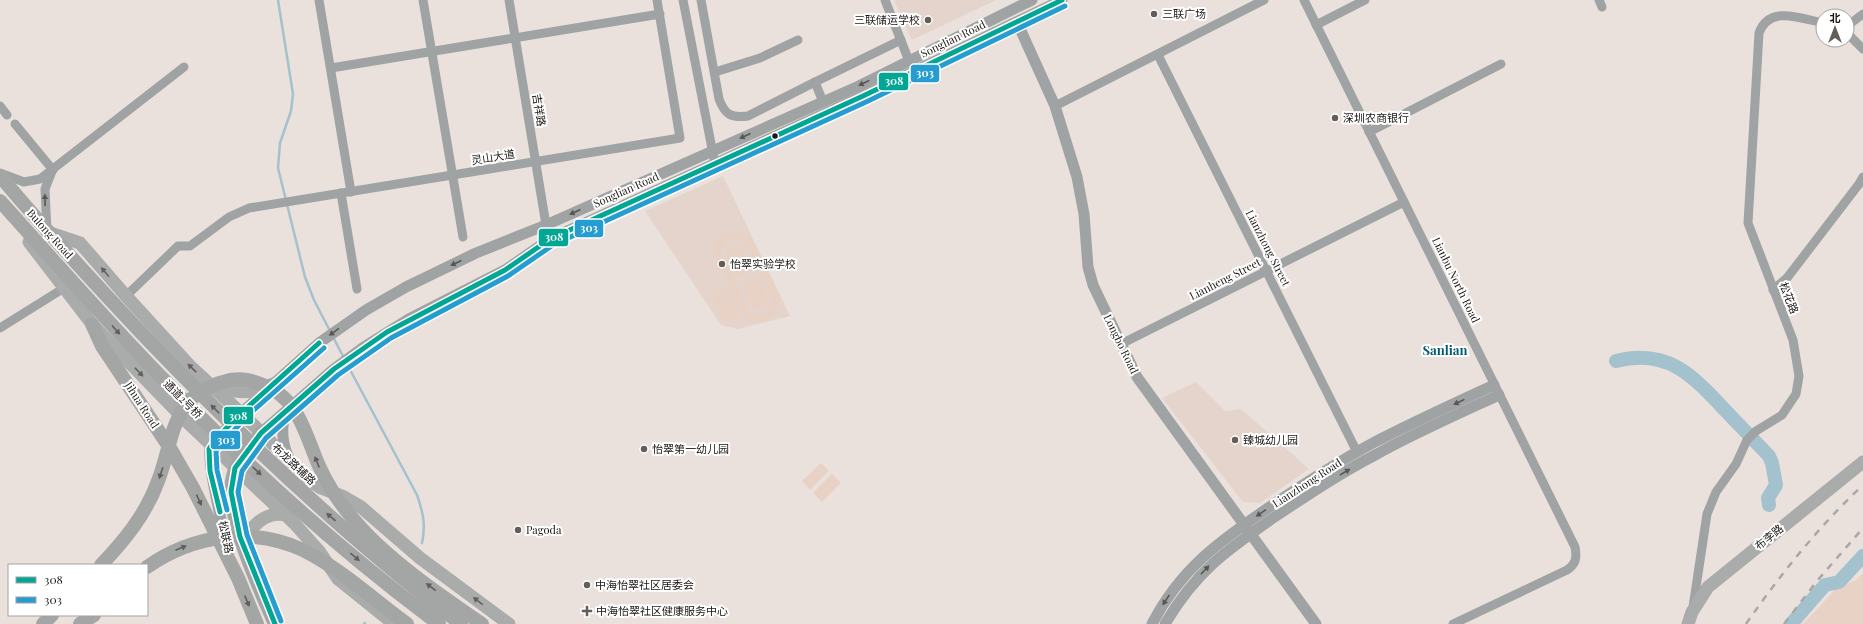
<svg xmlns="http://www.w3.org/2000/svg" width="1863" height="624" font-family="'Playfair Display','Noto Sans SC',serif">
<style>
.built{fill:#e4d4cc}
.green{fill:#e8d2c5;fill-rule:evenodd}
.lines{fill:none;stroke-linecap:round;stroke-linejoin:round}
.stream{stroke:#a3c2ce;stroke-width:2.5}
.river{stroke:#a3c2ce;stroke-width:14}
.minor{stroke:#a0a3a3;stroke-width:9}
.tertiary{stroke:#a0a3a3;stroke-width:11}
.secondary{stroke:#aaabab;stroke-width:13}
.primary{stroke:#a4a5a5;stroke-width:14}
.rail{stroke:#a9a8a7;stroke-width:2.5;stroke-dasharray:7 7;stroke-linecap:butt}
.bus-1-casing{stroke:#fff;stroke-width:8}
.bus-2-casing{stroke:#fff;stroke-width:8}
.bus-1{stroke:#02a695;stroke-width:5}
.bus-2{stroke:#269dd0;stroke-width:5}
.oneway{fill:#575654}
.oneway2{fill:#636160}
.oneway3{fill:#605e5c}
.poi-dot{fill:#645e5a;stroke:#fff;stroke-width:1.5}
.bus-dot{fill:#1c1714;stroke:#fff;stroke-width:1.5}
.labels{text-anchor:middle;stroke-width:4;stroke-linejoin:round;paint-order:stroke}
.poi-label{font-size:11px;fill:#1c1714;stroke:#fff;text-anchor:start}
.street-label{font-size:11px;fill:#1c1714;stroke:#fff}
.quarter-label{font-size:13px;font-weight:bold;fill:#015870;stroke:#fff}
.line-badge{stroke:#fff;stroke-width:1.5}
.badge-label{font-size:11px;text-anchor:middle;font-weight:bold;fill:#fff}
</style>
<rect width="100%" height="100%" fill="#eae1dd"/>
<g class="built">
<path d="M894,0H996L912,40Z"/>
<path d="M723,176L790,316L738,329L721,325L645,211Z"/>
<path d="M1196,382L1225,411L1241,409L1309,469L1260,503L1243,502L1162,398Z"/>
</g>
<g class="green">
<path d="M735,230L746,233L750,237C756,246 778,291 779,301C779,308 776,315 770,319C764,323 755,323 749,319C739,313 734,296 729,286C721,267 700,235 735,230ZM735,237L742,239L747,244L771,297V308L763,315H755L749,311L723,255C720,245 725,238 735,237Z"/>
<path d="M741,243L754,270L739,277L726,249Z"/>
<path d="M757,275L769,303L754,310L742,282Z"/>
<path d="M728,288L740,316L725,323L713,295Z"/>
<path d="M821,463L829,471L810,490L802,481Z"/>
<path d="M832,474L841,483L822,502L813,493Z"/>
<path d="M1863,573V624H1803L1837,588L1856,580Z"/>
</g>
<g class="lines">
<g class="stream">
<path d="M278,0L293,94L291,111L280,143L278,168L305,277L314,300L330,331"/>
<path d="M333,337L344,358"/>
<path d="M347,364L417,495C423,512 426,525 422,543"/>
<path d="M364,624L365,623"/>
</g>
<g class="river">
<path d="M1616,361C1667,348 1692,375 1724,409C1739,425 1754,440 1769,456L1772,463L1776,485L1768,498L1769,505"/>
<path d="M1791,624L1825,585L1839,582L1863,556"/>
</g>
<g class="minor">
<path d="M319,0L351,192"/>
<path d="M423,0L463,237"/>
<path d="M509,0L546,225"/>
<path d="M683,0L715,164"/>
<path d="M701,0L719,99C725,115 731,118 748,116L815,82"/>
<path d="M885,0L909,61"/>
<path d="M1304,0L1575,547C1577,558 1576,564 1567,570L1453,624"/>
<path d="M1599,0L1602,7"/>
<path d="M1863,14L1851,23L1848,29L1850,36L1863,49"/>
<path d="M1316,25L1365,0"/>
<path d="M1158,55L1357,452"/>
<path d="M331,68L660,14"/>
<path d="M715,72L760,58L798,40"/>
<path d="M823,102L815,82L901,40"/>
<path d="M0,106L7,115"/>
<path d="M1055,106L1264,0"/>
<path d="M15,124L53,170"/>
<path d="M1369,132L1501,64"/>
<path d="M0,173L24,182L40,179L184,67"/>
<path d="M341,193L357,289"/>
<path d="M47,231L45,189L52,171"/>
<path d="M1773,290L1787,278L1859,184L1863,177"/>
<path d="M126,296L178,246H190L229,217L249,208L680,138L657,0"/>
<path d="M0,328L64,288"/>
<path d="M1121,344L1404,202"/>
<path d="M1693,607L1707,514L1716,492L1736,464L1747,440L1756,431L1782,415L1796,394L1799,376L1793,340L1748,223L1759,33C1769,5 1800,18 1823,23"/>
</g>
<g class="tertiary">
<path d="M1017,22L1055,106L1077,177L1084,214L1088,267L1093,285L1137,377L1316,624"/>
<path d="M287,410C280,426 282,445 290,460"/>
<path d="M261,433L334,369L364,347L409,319L505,270L550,239L863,96L1062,0"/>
<path d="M227,545C223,528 205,457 211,445L241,413L319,343L366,310L406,287L476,253L546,225L859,86L1032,0"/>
<path d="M1152,624C1180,569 1220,541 1268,508C1302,485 1336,463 1371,444C1411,423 1453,404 1494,385"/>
<path d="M1165,624C1196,571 1227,550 1276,516C1309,494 1342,472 1377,454C1417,432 1458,414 1499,395"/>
</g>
<g class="secondary">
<path d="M47,232L80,243L126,296L189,365L241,413L312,482L321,488L342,496L361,507L420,558L509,624"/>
<path d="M29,242L92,324L186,421L294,523L319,551L338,579L394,624"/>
<path d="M215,385C234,394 254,394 273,384"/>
<path d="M245,546C248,526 266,511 286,515"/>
<path d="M1688,624L1692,612L1708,587L1863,462"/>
</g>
<g class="primary">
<path d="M0,176C47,232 97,286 147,339C245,441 348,539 461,624"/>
<path d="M0,201C55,262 109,324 166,382C250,469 342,552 439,624"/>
<path d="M92,324L102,346L170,448L193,488L238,578L257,624"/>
<path d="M261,433C252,446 237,460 233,476C223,512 260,589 275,624"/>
<path d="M101,565C125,540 146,514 158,481C169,454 170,422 190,400C201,390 216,383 230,380C242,378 251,380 263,385C299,398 305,434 319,466C328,486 341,505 355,521C387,559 441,596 482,624"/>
<path d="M147,567C193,535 251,526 303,550C341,569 373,599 407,624"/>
<path d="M43,624L52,615"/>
<path d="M80,624L94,615"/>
</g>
<g class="rail">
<path d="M1746,624C1780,575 1819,526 1863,485"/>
<path d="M1784,624L1817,581L1863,528"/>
</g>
<g class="bus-1-casing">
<g id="bus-1">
<path d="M220,512L210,471L209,449L214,441L241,413L319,343"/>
<path d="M275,624L240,537L231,492L235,468L261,433L334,369L387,332L505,270L550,239L863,96L1062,0"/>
</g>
</g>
<g class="bus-2-casing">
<g id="bus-2">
<path d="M227,510L217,470L216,451L245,418L324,348"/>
<path d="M281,621L247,535L238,492L242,471L266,438L338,375L391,338L508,276L553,245L866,102L1065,6"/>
</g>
</g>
<use href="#bus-1" class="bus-1"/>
<use href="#bus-2" class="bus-2"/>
</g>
<defs><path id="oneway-solid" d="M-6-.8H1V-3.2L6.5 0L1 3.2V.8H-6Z"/></defs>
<g class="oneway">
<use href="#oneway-solid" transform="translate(864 83) rotate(154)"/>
<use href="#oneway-solid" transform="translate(745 136) rotate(156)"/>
<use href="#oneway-solid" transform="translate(45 200) rotate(-92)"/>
<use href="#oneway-solid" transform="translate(575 212) rotate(156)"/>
<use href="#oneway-solid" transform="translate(456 263) rotate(155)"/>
<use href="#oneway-solid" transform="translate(334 332) rotate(144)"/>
<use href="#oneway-solid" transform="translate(1459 402) rotate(154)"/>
<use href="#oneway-solid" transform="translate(1345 472) rotate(-31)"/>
<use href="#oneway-solid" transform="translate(1261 513) rotate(146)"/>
<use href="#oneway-solid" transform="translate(1205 570) rotate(-46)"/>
<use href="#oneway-solid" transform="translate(1166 600) rotate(124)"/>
</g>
<g class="oneway2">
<use href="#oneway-solid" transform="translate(105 272) rotate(-131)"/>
<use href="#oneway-solid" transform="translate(192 368) rotate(-136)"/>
<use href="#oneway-solid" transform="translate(139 372) rotate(46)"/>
<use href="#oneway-solid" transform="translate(478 601) rotate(-143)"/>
</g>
<g class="oneway3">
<use href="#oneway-solid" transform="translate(116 330) rotate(48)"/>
<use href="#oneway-solid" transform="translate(215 409) rotate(-135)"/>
<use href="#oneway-solid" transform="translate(317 462) rotate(-112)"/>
<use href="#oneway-solid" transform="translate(257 471) rotate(43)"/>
<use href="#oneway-solid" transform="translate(161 473) rotate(108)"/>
<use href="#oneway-solid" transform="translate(199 500) rotate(65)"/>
<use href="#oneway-solid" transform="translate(331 517) rotate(-139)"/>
<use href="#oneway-solid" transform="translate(181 548) rotate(-23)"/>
<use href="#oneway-solid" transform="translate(355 557) rotate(40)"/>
<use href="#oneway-solid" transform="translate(431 587) rotate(-143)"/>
<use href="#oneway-solid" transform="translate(247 601) rotate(67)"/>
</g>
<g class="poi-dot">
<circle cx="1154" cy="14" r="4"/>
<circle cx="928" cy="20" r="4"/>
<circle cx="1335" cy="118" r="4"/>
<circle cx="722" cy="264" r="4"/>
<circle cx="1235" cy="440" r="4"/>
<circle cx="644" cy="449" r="4"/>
<circle cx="518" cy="530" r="4"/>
<circle cx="587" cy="585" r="4"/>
<path d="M585 605h4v4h4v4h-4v4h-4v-4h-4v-4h4z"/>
</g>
<circle class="bus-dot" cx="775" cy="136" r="3.5"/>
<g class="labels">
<g class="poi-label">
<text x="1162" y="18">三联广场</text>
<text x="920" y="24" text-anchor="end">三联储运学校</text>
<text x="1343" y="122">深圳农商银行</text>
<text x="730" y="268">怡翠实验学校</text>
<text x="1243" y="444">臻城幼儿园</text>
<text x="652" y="453">怡翠第一幼儿园</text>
<text x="526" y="534">Pagoda</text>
<text x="595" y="589">中海怡翠社区居委会</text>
<text x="596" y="615">中海怡翠社区健康服务中心</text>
</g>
<g class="street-label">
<text transform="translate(953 39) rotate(-26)" y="4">Songlian Road</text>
<text transform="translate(539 110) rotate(81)" y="4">吉祥路</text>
<text transform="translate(493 157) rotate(-9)" y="4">灵山大道</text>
<text transform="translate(626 190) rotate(-24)" y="4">Songlian Road</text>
<text transform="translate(50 234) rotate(48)" y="4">Bulong Road</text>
<text transform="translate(1268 248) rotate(63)" y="4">Lianzhong Street</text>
<text transform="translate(1225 279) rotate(-27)" y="4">Lianheng Street</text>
<text transform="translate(1456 280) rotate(64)" y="4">Lianbu North Road</text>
<text transform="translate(1789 298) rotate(69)" y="4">松花路</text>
<text transform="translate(1121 344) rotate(64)" y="4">Longbo Road</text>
<text transform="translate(183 399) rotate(45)" y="4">通道2号桥</text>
<text transform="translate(142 405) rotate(57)" y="4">Jihua Road</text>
<text transform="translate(294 464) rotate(43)" y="4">布龙路辅路</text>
<text transform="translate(1307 483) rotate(-33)" y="4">Lianzhong Road</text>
<text transform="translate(226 537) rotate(77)" y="4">松联路</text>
<text transform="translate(1769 537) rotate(-39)" y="4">布李路</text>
</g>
<g class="quarter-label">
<text x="1445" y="355">Sanlian</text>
</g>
</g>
<g class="line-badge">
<rect x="910" y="64" width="30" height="19" rx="4" fill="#269dd0"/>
<rect x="878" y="72" width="31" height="19" rx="4" fill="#02a695"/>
<rect x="574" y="219" width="30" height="19" rx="4" fill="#269dd0"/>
<rect x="538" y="228" width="31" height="19" rx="4" fill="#02a695"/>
<rect x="223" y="406" width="31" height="19" rx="4" fill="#02a695"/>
<rect x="210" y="430" width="31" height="20" rx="4" fill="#269dd0"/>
</g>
<g class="badge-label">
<text x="925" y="77">303</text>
<text x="894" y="85">308</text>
<text x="589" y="232">303</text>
<text x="554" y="241">308</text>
<text x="238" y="420">308</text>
<text x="226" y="444">303</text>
</g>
<rect x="8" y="564" width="140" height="52" fill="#ffffff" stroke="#a4a2a1"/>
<rect x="16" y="577" width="20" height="6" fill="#02a695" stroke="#a4a2a1"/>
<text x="44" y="584" font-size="12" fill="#1c1714">308</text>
<rect x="16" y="597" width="20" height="6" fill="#269dd0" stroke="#a4a2a1"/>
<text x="44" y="604" font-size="12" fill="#1c1714">303</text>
<g transform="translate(1835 28)"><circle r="19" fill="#ffffff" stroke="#a4a2a1"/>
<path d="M0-3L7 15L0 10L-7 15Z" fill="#645e5a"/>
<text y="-6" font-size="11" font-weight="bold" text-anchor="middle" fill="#1c1714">北</text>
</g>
</svg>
